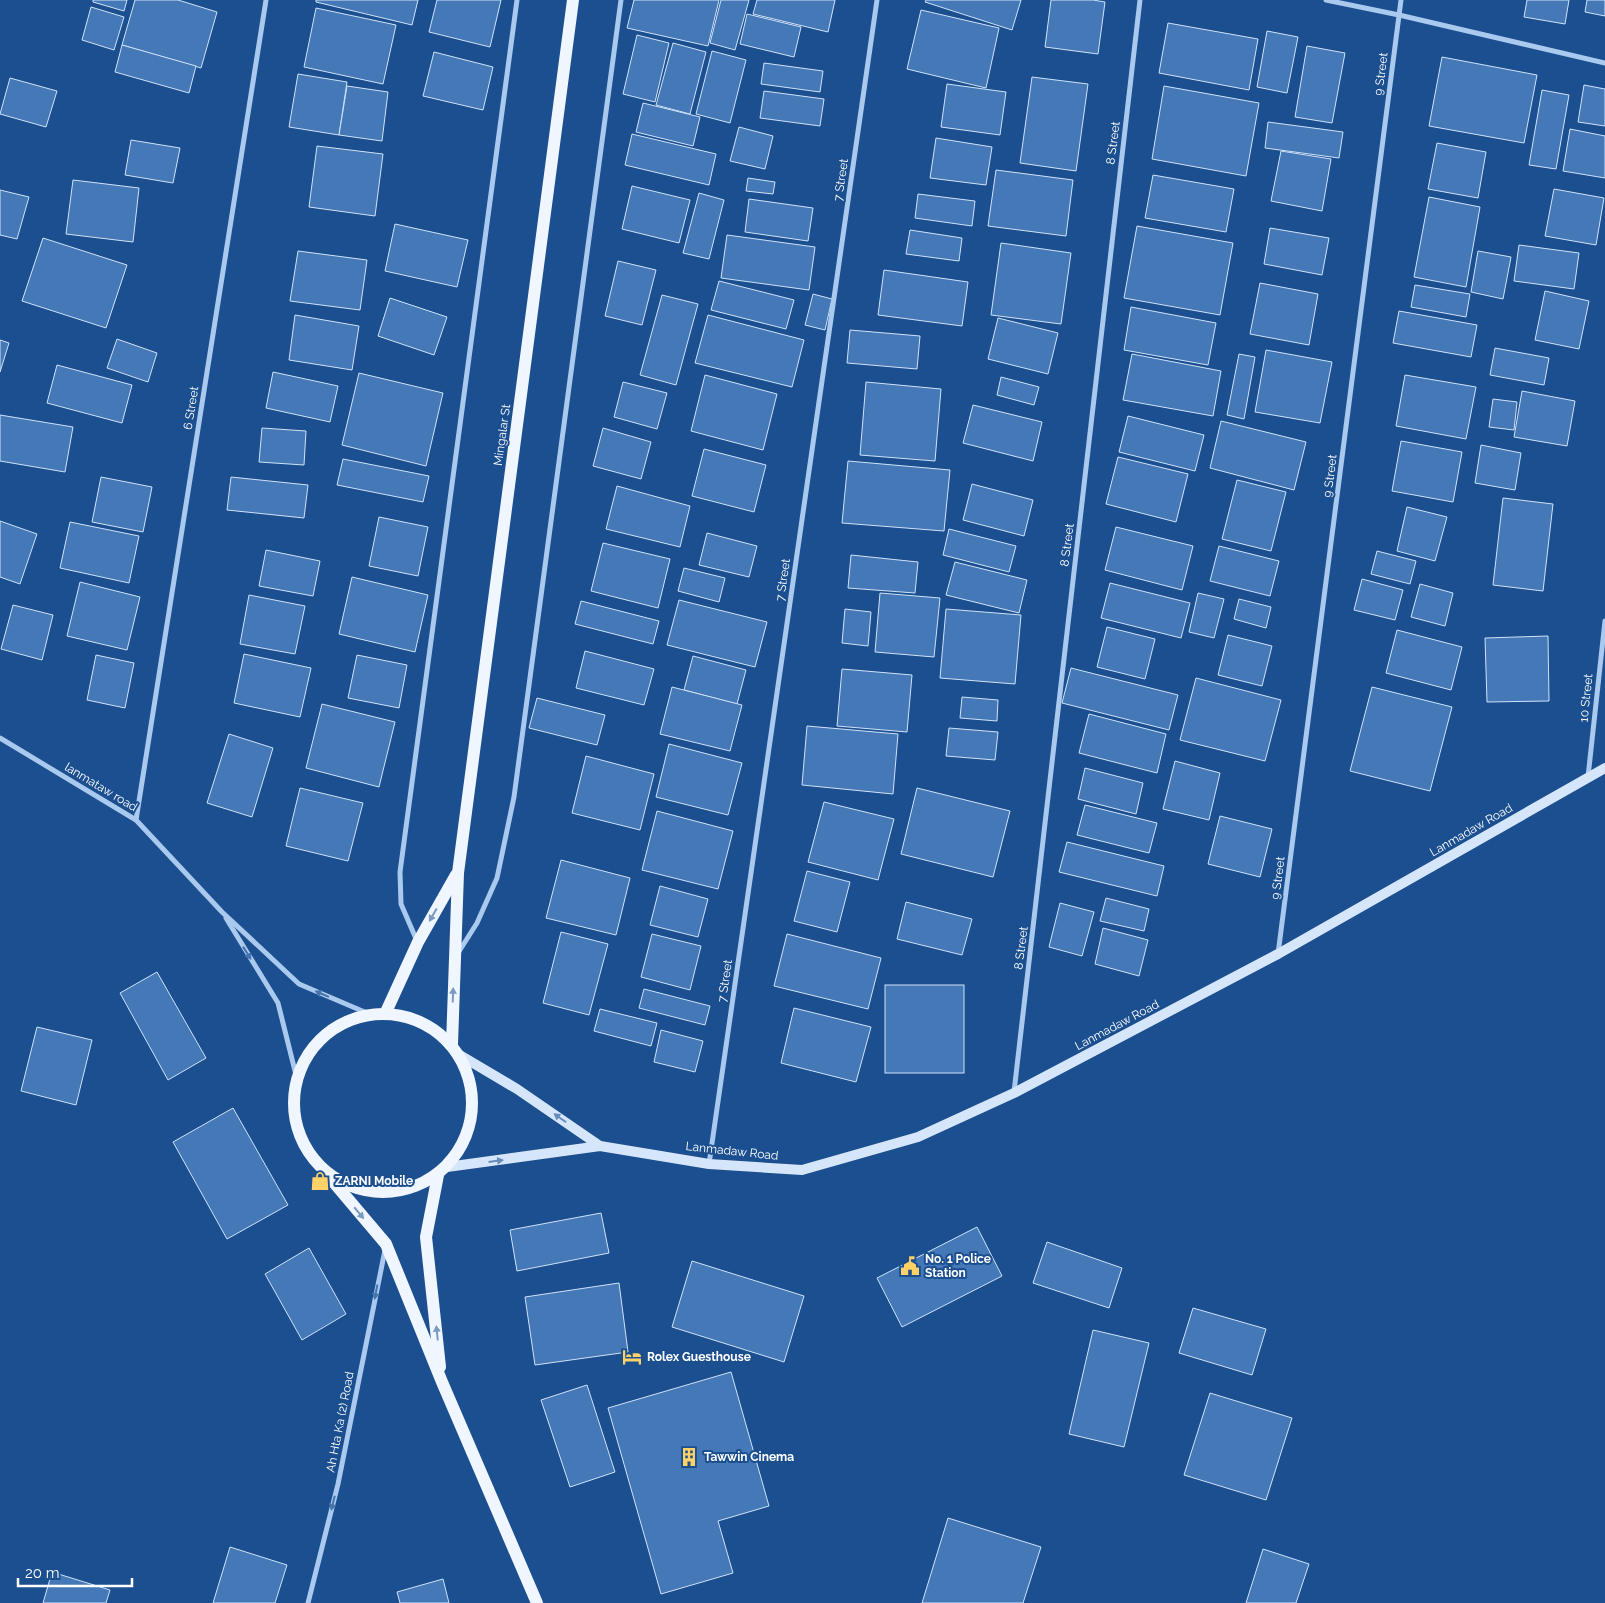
<svg xmlns="http://www.w3.org/2000/svg" width="1605" height="1603" font-family="Raleway,sans-serif">
<style>
.building{fill:#4478b7;stroke:#cfe3fa}
.lines{fill:none;stroke-linecap:round;stroke-linejoin:round}
.street{stroke:#a9c9ee;stroke-width:5}
.secondary{stroke:#d6e6fa;stroke-width:10}
.primary{stroke:#f0f6ff;stroke-width:12}
.oneway{fill:#7b9ac1}
.oneway2{fill:#4674ac}
.oneway3{fill:#668bba}
.labels{text-anchor:middle;stroke-width:4;stroke-linejoin:round;paint-order:stroke}
.street-label{font-size:12px;fill:#fff;stroke:#1b4f8f}
.poi-label{font-size:12px;font-weight:bold;fill:#fff;stroke:#1b4f8f;text-anchor:start}
</style>
<rect width="100%" height="100%" fill="#1b4f8f"/>
<g class="building">
<path d="M93,0H127L124,11L93,2Z"/>
<path d="M135,0H178L217,12L201,68L122,45Z"/>
<path d="M316,0H418L412,25L316,2Z"/>
<path d="M437,0H501L490,47L429,32Z"/>
<path d="M634,0H719L708,46L627,28Z"/>
<path d="M721,0H749L735,50L710,43Z"/>
<path d="M757,0H835L828,32L753,14Z"/>
<path d="M926,0H1021L1012,30L925,2Z"/>
<path d="M1051,0H1093L1105,2L1098,54L1045,47Z"/>
<path d="M1527,0H1569L1565,24L1524,17Z"/>
<path d="M1587,0H1605V16L1585,12Z"/>
<path d="M91,7L124,17L114,50L82,40Z"/>
<path d="M316,8L396,25L383,84L304,67Z"/>
<path d="M921,10L999,28L986,88L907,69Z"/>
<path d="M747,14L801,27L794,57L740,44Z"/>
<path d="M1168,23L1258,39L1249,90L1159,73Z"/>
<path d="M1267,31L1298,37L1287,93L1257,87Z"/>
<path d="M637,35L669,43L655,102L623,94Z"/>
<path d="M673,43L706,52L690,114L656,105Z"/>
<path d="M122,45L196,66L189,93L115,72Z"/>
<path d="M1307,46L1345,53L1332,123L1295,117Z"/>
<path d="M712,51L746,60L730,123L696,114Z"/>
<path d="M434,52L493,67L483,110L423,96Z"/>
<path d="M1442,57L1537,75L1524,143L1429,126Z"/>
<path d="M764,63L823,71L820,92L761,84Z"/>
<path d="M298,74L347,82L339,135L289,127Z"/>
<path d="M1032,77L1088,84L1076,171L1020,163Z"/>
<path d="M10,78L57,91L46,127L0,114Z"/>
<path d="M947,84L1006,92L1000,135L941,127Z"/>
<path d="M1584,85L1605,89V126L1578,122Z"/>
<path d="M347,86L388,92L382,141L339,135Z"/>
<path d="M1164,86L1259,103L1246,176L1152,159Z"/>
<path d="M1542,90L1569,95L1556,169L1529,165Z"/>
<path d="M764,91L824,99L820,126L760,118Z"/>
<path d="M643,103L700,117L693,146L636,132Z"/>
<path d="M1268,122L1343,132L1339,158L1265,148Z"/>
<path d="M739,127L773,136L765,169L730,161Z"/>
<path d="M1570,129L1605,136V178L1563,171Z"/>
<path d="M632,134L716,154L709,185L625,165Z"/>
<path d="M936,138L992,147L986,185L930,178Z"/>
<path d="M131,140L180,148L173,183L125,175Z"/>
<path d="M1437,143L1486,152L1478,198L1428,189Z"/>
<path d="M317,146L383,154L375,216L309,207Z"/>
<path d="M1281,151L1331,159L1322,211L1271,201Z"/>
<path d="M996,170L1073,180L1066,236L988,226Z"/>
<path d="M1153,175L1234,189L1226,232L1145,218Z"/>
<path d="M748,178L775,182L773,194L746,191Z"/>
<path d="M73,180L139,188L133,242L66,234Z"/>
<path d="M632,186L690,200L679,243L622,229Z"/>
<path d="M1554,189L1604,198L1596,245L1545,236Z"/>
<path d="M0,190L29,197L17,239L0,235Z"/>
<path d="M699,193L724,200L709,259L683,253Z"/>
<path d="M918,194L975,201L972,226L915,218Z"/>
<path d="M1429,197L1480,207L1466,287L1414,277Z"/>
<path d="M749,199L813,208L808,241L745,232Z"/>
<path d="M395,224L468,240L457,287L385,271Z"/>
<path d="M1137,226L1233,243L1220,315L1124,298Z"/>
<path d="M1270,228L1329,238L1322,275L1264,264Z"/>
<path d="M910,230L962,238L959,261L906,254Z"/>
<path d="M727,235L815,247L809,290L721,278Z"/>
<path d="M43,238L127,265L106,328L22,301Z"/>
<path d="M1001,243L1071,253L1061,324L991,315Z"/>
<path d="M1519,245L1579,253L1574,289L1514,281Z"/>
<path d="M298,251L367,260L360,310L290,301Z"/>
<path d="M1478,251L1511,257L1503,299L1471,292Z"/>
<path d="M618,261L656,270L642,325L605,316Z"/>
<path d="M884,270L968,282L962,326L878,315Z"/>
<path d="M719,281L794,300L786,329L711,310Z"/>
<path d="M1260,283L1318,294L1309,345L1250,334Z"/>
<path d="M1415,285L1470,294L1466,317L1411,307Z"/>
<path d="M1545,291L1589,301L1579,349L1535,340Z"/>
<path d="M813,294L832,299L825,330L805,325Z"/>
<path d="M662,295L698,304L676,385L640,375Z"/>
<path d="M390,298L447,317L434,355L378,336Z"/>
<path d="M1131,307L1216,323L1208,365L1124,350Z"/>
<path d="M1399,311L1477,325L1471,357L1393,343Z"/>
<path d="M295,315L359,326L352,370L289,360Z"/>
<path d="M708,315L804,340L792,387L695,363Z"/>
<path d="M998,318L1058,333L1048,374L988,359Z"/>
<path d="M850,330L920,336L917,369L847,363Z"/>
<path d="M117,339L157,353L148,382L107,368Z"/>
<path d="M0,340L9,343L0,372Z"/>
<path d="M1495,348L1549,358L1544,385L1490,375Z"/>
<path d="M1266,350L1332,362L1320,423L1255,412Z"/>
<path d="M1132,354L1221,371L1213,416L1123,400Z"/>
<path d="M1239,354L1255,357L1244,419L1227,415Z"/>
<path d="M57,365L132,385L122,423L47,403Z"/>
<path d="M273,372L338,386L330,422L266,408Z"/>
<path d="M359,373L443,393L426,466L342,445Z"/>
<path d="M705,375L777,394L763,450L691,431Z"/>
<path d="M1405,375L1476,387L1466,439L1396,426Z"/>
<path d="M1001,377L1039,387L1034,405L997,395Z"/>
<path d="M623,382L667,393L657,429L614,417Z"/>
<path d="M866,382L941,389L935,461L860,455Z"/>
<path d="M1522,391L1575,401L1567,446L1514,437Z"/>
<path d="M1493,399L1517,402L1514,430L1489,427Z"/>
<path d="M973,405L1042,422L1033,461L963,443Z"/>
<path d="M0,415L73,427L65,472L0,461Z"/>
<path d="M1128,416L1204,435L1195,471L1119,452Z"/>
<path d="M1221,421L1306,442L1294,490L1210,468Z"/>
<path d="M262,428L306,431L304,465L259,462Z"/>
<path d="M603,428L651,442L641,479L593,466Z"/>
<path d="M1401,441L1462,452L1453,502L1392,491Z"/>
<path d="M1481,445L1521,453L1515,490L1475,483Z"/>
<path d="M704,449L766,465L754,512L692,496Z"/>
<path d="M1118,457L1188,474L1176,522L1106,504Z"/>
<path d="M343,459L429,476L423,502L337,485Z"/>
<path d="M848,461L950,470L944,531L842,523Z"/>
<path d="M101,477L152,487L143,532L92,522Z"/>
<path d="M231,477L308,485L304,518L227,510Z"/>
<path d="M1237,480L1286,492L1271,551L1222,539Z"/>
<path d="M972,484L1033,500L1024,536L963,520Z"/>
<path d="M617,486L690,506L680,547L606,529Z"/>
<path d="M1503,498L1553,504L1543,591L1493,585Z"/>
<path d="M1407,507L1447,517L1435,561L1397,551Z"/>
<path d="M379,517L428,527L418,576L369,566Z"/>
<path d="M0,521L37,534L20,584L0,577Z"/>
<path d="M70,522L139,536L129,583L60,568Z"/>
<path d="M1116,527L1193,546L1182,590L1105,570Z"/>
<path d="M949,529L1016,546L1009,572L943,555Z"/>
<path d="M707,533L757,546L749,577L699,565Z"/>
<path d="M603,543L670,559L658,608L591,591Z"/>
<path d="M1219,546L1279,561L1270,596L1210,581Z"/>
<path d="M266,550L320,561L313,596L259,586Z"/>
<path d="M1377,551L1416,561L1410,584L1371,574Z"/>
<path d="M851,555L918,562L915,593L848,588Z"/>
<path d="M955,562L1027,580L1019,613L946,595Z"/>
<path d="M684,568L725,578L719,602L678,591Z"/>
<path d="M352,577L428,595L415,652L339,634Z"/>
<path d="M1362,579L1403,590L1395,620L1354,610Z"/>
<path d="M80,582L140,597L127,650L67,636Z"/>
<path d="M1110,583L1190,603L1181,638L1101,618Z"/>
<path d="M1420,584L1453,593L1445,626L1411,617Z"/>
<path d="M880,593L940,598L934,657L875,652Z"/>
<path d="M1198,593L1224,599L1214,638L1189,632Z"/>
<path d="M249,595L305,606L295,654L240,644Z"/>
<path d="M1239,599L1271,607L1266,628L1234,619Z"/>
<path d="M679,600L767,622L755,667L667,645Z"/>
<path d="M581,601L659,621L653,644L575,624Z"/>
<path d="M13,605L53,615L42,660L1,649Z"/>
<path d="M845,609L871,612L868,646L842,643Z"/>
<path d="M946,609L1021,615L1015,684L940,678Z"/>
<path d="M1107,627L1155,639L1145,679L1097,667Z"/>
<path d="M1397,630L1462,647L1451,690L1386,673Z"/>
<path d="M1228,635L1272,646L1262,686L1218,675Z"/>
<path d="M1548,636L1549,701L1487,702L1485,638Z"/>
<path d="M585,651L654,669L644,705L576,688Z"/>
<path d="M244,654L311,668L300,717L234,703Z"/>
<path d="M96,655L134,663L125,708L87,700Z"/>
<path d="M357,655L407,665L399,708L348,698Z"/>
<path d="M693,656L746,670L737,704L684,690Z"/>
<path d="M1071,668L1178,695L1169,730L1062,703Z"/>
<path d="M842,669L912,675L907,732L837,726Z"/>
<path d="M1196,678L1281,700L1265,761L1180,740Z"/>
<path d="M672,687L742,705L730,751L660,734Z"/>
<path d="M1372,687L1452,707L1430,791L1350,771Z"/>
<path d="M962,697L998,700L997,721L960,718Z"/>
<path d="M537,698L605,715L597,745L529,728Z"/>
<path d="M322,704L395,722L379,787L306,768Z"/>
<path d="M1089,714L1166,734L1157,773L1079,753Z"/>
<path d="M807,726L898,734L893,794L802,785Z"/>
<path d="M949,728L998,732L995,760L946,756Z"/>
<path d="M229,734L273,748L252,817L207,803Z"/>
<path d="M669,744L742,763L728,815L656,797Z"/>
<path d="M586,756L654,774L640,830L572,813Z"/>
<path d="M1175,761L1220,773L1209,820L1163,809Z"/>
<path d="M1085,768L1143,783L1136,814L1078,799Z"/>
<path d="M300,788L363,803L348,861L286,846Z"/>
<path d="M917,788L1010,811L993,877L901,854Z"/>
<path d="M824,802L894,819L878,880L808,862Z"/>
<path d="M1085,805L1157,823L1149,853L1077,835Z"/>
<path d="M657,811L733,831L718,889L642,870Z"/>
<path d="M1220,816L1272,829L1260,877L1208,864Z"/>
<path d="M1067,842L1164,866L1157,896L1059,872Z"/>
<path d="M561,860L630,878L616,935L546,918Z"/>
<path d="M807,871L850,882L837,932L794,921Z"/>
<path d="M660,886L708,899L698,937L650,925Z"/>
<path d="M1106,898L1149,909L1144,931L1100,921Z"/>
<path d="M906,902L972,919L962,955L897,939Z"/>
<path d="M1060,903L1094,912L1082,956L1049,947Z"/>
<path d="M1103,928L1148,940L1139,976L1095,964Z"/>
<path d="M561,932L608,944L589,1015L543,1003Z"/>
<path d="M652,934L701,946L690,990L641,977Z"/>
<path d="M787,934L881,958L868,1009L774,986Z"/>
<path d="M157,972L206,1058L168,1080L120,993Z"/>
<rect x="885" y="985" width="79" height="88"/>
<path d="M644,989L710,1006L705,1025L639,1008Z"/>
<path d="M794,1008L871,1027L856,1082L781,1063Z"/>
<path d="M600,1009L657,1023L651,1046L594,1031Z"/>
<path d="M37,1027L92,1040L76,1105L21,1091Z"/>
<path d="M661,1030L703,1041L695,1072L654,1062Z"/>
<path d="M233,1108L288,1205L227,1239L173,1142Z"/>
<path d="M601,1213L609,1253L517,1271L510,1230Z"/>
<path d="M977,1227L1002,1276L902,1327L877,1278Z"/>
<path d="M1047,1242L1122,1268L1109,1308L1033,1283Z"/>
<path d="M309,1248L346,1314L302,1340L265,1274Z"/>
<path d="M692,1261L804,1296L784,1362L672,1327Z"/>
<path d="M619,1283L628,1352L535,1365L525,1297Z"/>
<path d="M1193,1308L1266,1329L1252,1375L1179,1353Z"/>
<path d="M1093,1330L1149,1343L1124,1447L1069,1434Z"/>
<path d="M731,1372L769,1506L718,1521L733,1573L661,1594L608,1408Z"/>
<path d="M587,1385L615,1472L570,1487L541,1400Z"/>
<path d="M1210,1393L1292,1418L1266,1500L1184,1475Z"/>
<path d="M948,1518L1041,1547L1023,1603H922Z"/>
<path d="M230,1547L287,1565L275,1603H213Z"/>
<path d="M1263,1549L1309,1564L1296,1603H1246Z"/>
<path d="M52,1572L110,1590L106,1603H43Z"/>
<path d="M443,1579L449,1603H400L397,1592Z"/>
</g>
<g class="lines">
<g class="street">
<path d="M1326,0L1399,15L1605,63"/>
<path d="M0,738L136,820L222,912L299,984L367,1013"/>
<path d="M1588,777L1605,621"/>
<path d="M136,820L266,0"/>
<path d="M226,918L278,1003L296,1075"/>
<path d="M417,941L401,904L400,872L517,0"/>
<path d="M458,953L477,923L497,878L514,797L621,0"/>
<path d="M1278,954L1401,0"/>
<path d="M1014,1092L1140,0"/>
<path d="M709,1164L877,0"/>
<path d="M308,1603L338,1484L385,1250"/>
</g>
<g class="secondary">
<path d="M458,1054L517,1089L600,1146"/>
<path d="M447,1167L600,1146L709,1164L802,1170L918,1137L1014,1093L1278,954L1605,768"/>
</g>
<g class="primary">
<path d="M386,1012L418,942L456,875"/>
<circle cx="383" cy="1103" r="89"/>
<path d="M452,1044L458,873L573,0"/>
<path d="M438,1175L426,1237L440,1367"/>
<path d="M331,1179L386,1244L442,1382L537,1603"/>
</g>
</g>
<defs><path id="oneway-solid" d="M-6-.8H1V-3.2L6.5 0L1 3.2V.8H-6Z" transform="scale(1.25)"/></defs>
<g class="oneway">
<use href="#oneway-solid" transform="translate(433 915) rotate(120)"/>
<use href="#oneway-solid" transform="translate(453 995) rotate(-88)"/>
<use href="#oneway-solid" transform="translate(359 1213) rotate(50)"/>
<use href="#oneway-solid" transform="translate(437 1333) rotate(-96)"/>
</g>
<g class="oneway2">
<use href="#oneway-solid" transform="translate(247 953) rotate(58)"/>
<use href="#oneway-solid" transform="translate(322 994) rotate(-157)"/>
<use href="#oneway-solid" transform="translate(376 1292) rotate(101)"/>
<use href="#oneway-solid" transform="translate(333 1503) rotate(104)"/>
</g>
<g class="oneway3">
<use href="#oneway-solid" transform="translate(560 1118) rotate(-145)"/>
<use href="#oneway-solid" transform="translate(496 1161) rotate(-7)"/>
</g>
<defs>
<g id="shop-bare" transform="scale(1.5)"><path d="M-5-2.5h2.3a2.7 3.5 0 0 1 5.4 0H5L5.5 6h-11ZM-1.5-2.5h3a1.5 2.3 0 0 0-3 0Z" fill="#ffd166" stroke="#1b4f8f" stroke-width="2.5" paint-order="stroke"/></g>
<g id="civic-bare" transform="scale(1.5)"><path d="M-.6-6.5H3V-4.5H.6V-3L4-1V1h2V6H-6V1h2V-1L-.6-3ZM-1.2 2.5V6h2.4V2.5Z" fill="#ffd166" stroke="#1b4f8f" stroke-width="2.5" paint-order="stroke"/></g>
<g id="hotel-bare" transform="scale(1.5)"><path d="M-6-4.5h1.5V1H6V5H4.5V3h-9V5H-6ZM-4 0a1.8 1.8 0 1 1 3.6 0ZM.5 0V-2.5h3Q6-2.5 6 0Z" fill="#ffd166" stroke="#1b4f8f" stroke-width="2.5" paint-order="stroke"/></g>
<g id="building-bare" transform="scale(1.5)"><path d="M-4-6H4V6H1V3H-1V6H-4ZM-2.5-4.3h1.7v1.8h-1.7ZM.8-4.3h1.7v1.8H.8ZM-2.5-1h1.7V.8h-1.7ZM.8-1h1.7V.8H.8Z" fill="#ffd166" stroke="#1b4f8f" stroke-width="2.5" paint-order="stroke"/></g>
</defs>
<g fill-rule="evenodd">
<use href="#shop-bare" x="320" y="1181"/>
<use href="#civic-bare" x="910" y="1266"/>
<use href="#hotel-bare" x="632" y="1357"/>
<use href="#building-bare" x="689" y="1457"/>
</g>
<g class="labels">
<g class="street-label">
<text transform="translate(1381 74) rotate(-83)" y="4">9 Street</text>
<text transform="translate(1113 143) rotate(-83)" y="4">8 Street</text>
<text transform="translate(841 180) rotate(-82)" y="4">7 Street</text>
<text transform="translate(191 408) rotate(-81)" y="4">6 Street</text>
<text transform="translate(502 435) rotate(-82)" y="4">Mingalar St</text>
<text transform="translate(1330 476) rotate(-83)" y="4">9 Street</text>
<text transform="translate(1067 545) rotate(-83)" y="4">8 Street</text>
<text transform="translate(783 580) rotate(-82)" y="4">7 Street</text>
<text transform="translate(1586 698) rotate(-84)" y="4">10 Street</text>
<text transform="translate(101 787) rotate(31)" y="4">lanmataw road</text>
<text transform="translate(1471 830) rotate(-30)" y="4">Lanmadaw Road</text>
<text transform="translate(1278 878) rotate(-83)" y="4">9 Street</text>
<text transform="translate(1021 948) rotate(-83)" y="4">8 Street</text>
<text transform="translate(725 981) rotate(-82)" y="4">7 Street</text>
<text transform="translate(1117 1025) rotate(-28)" y="4">Lanmadaw Road</text>
<text transform="translate(732 1151) rotate(6)" y="4">Lanmadaw Road</text>
<text transform="translate(340 1422) rotate(-79)" y="4">Ah Hta Ka (2) Road</text>
</g>
<g class="poi-label">
<text x="335" y="1185">ZARNI Mobile</text>
<text x="925" y="1263">No. 1 Police<tspan x="925" dy="14">Station</tspan></text>
<text x="647" y="1361">Rolex Guesthouse</text>
<text x="704" y="1461">Tawwin Cinema</text>
</g>
</g>
<path d="M18 1578v8h114v-8" fill="none" stroke="#ffffff" stroke-width="2.5"/>
<text x="25" y="1578" font-size="15" fill="#ffffff" stroke="#1b4f8f" stroke-width="4" paint-order="stroke">20 m</text>
</svg>
